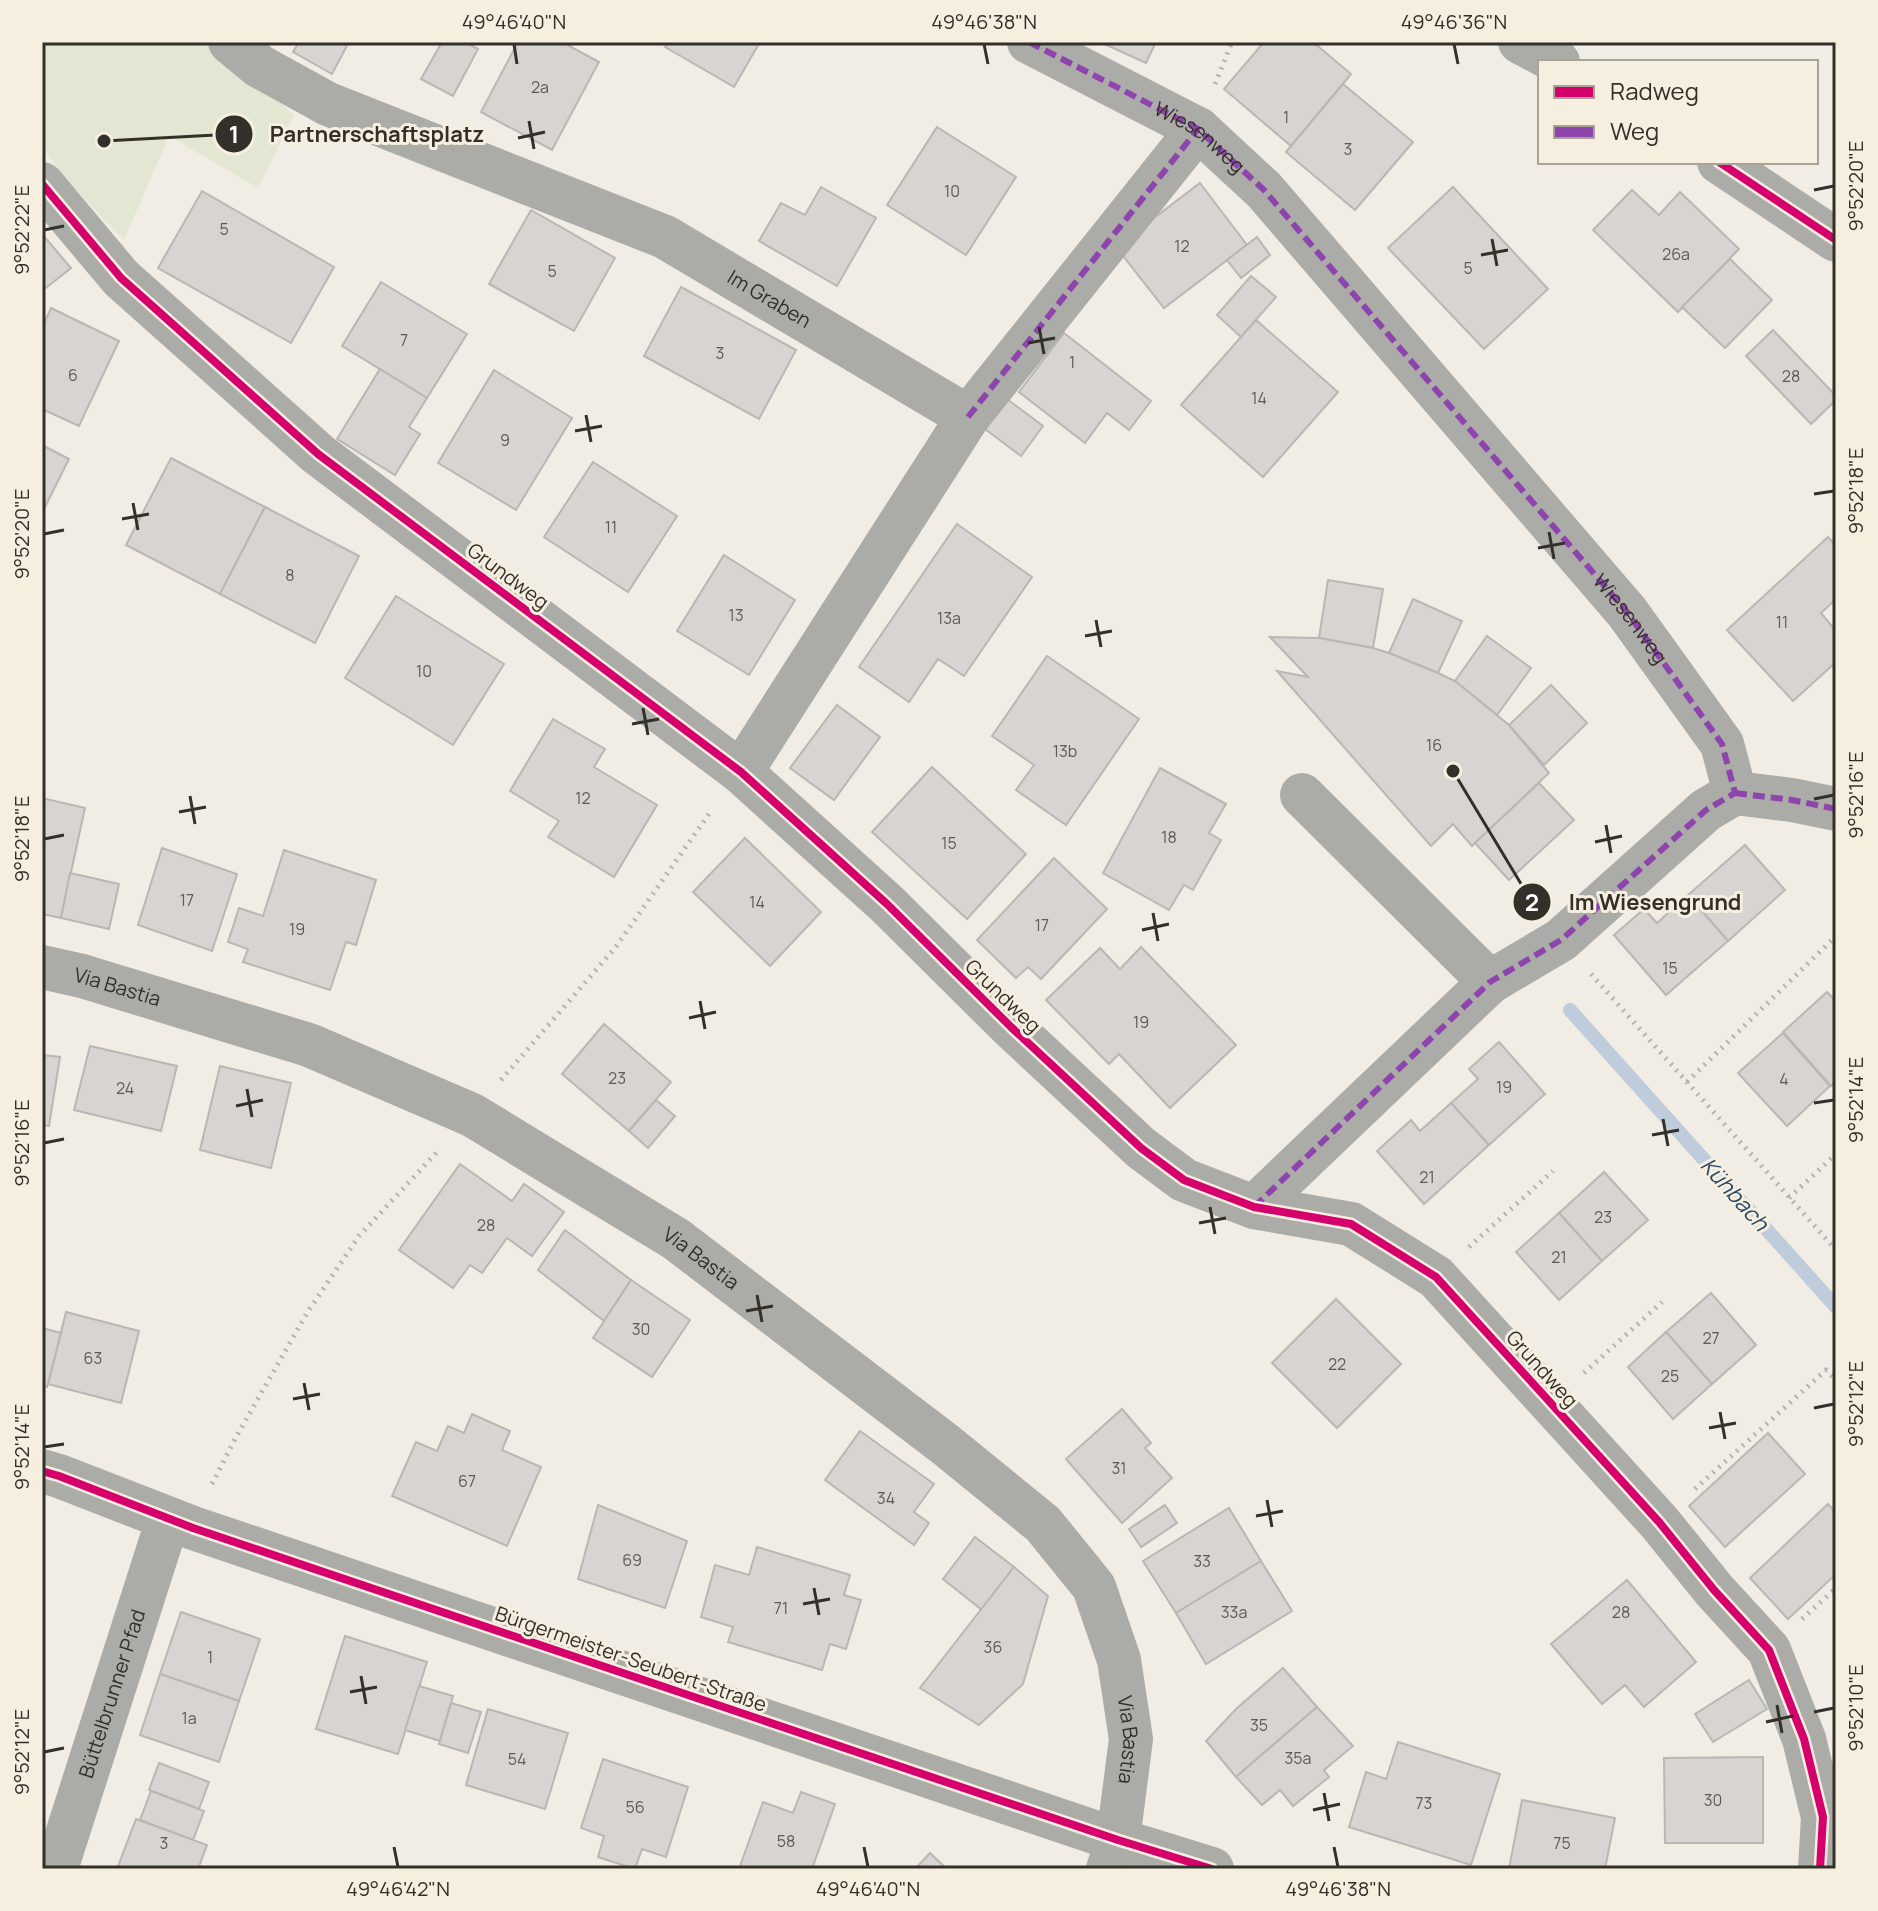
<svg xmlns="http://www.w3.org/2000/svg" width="1878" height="1911" font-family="Manrope,sans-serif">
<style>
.green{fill:#e4e6d4}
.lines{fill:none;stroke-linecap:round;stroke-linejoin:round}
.stream{stroke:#beccdc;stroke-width:14}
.building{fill:#d8d4d1;stroke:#bbb6b4;stroke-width:2}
.path{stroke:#b5b3ae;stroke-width:5;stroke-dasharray:2 6;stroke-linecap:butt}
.minor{stroke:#ababa7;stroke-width:44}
.quiet{stroke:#8e44ad;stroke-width:6;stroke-dasharray:12 6;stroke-linecap:butt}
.cycleway-casing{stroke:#f6efe0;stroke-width:13}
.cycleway{stroke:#d6006c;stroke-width:8}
.ticks{fill:none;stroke:#33302a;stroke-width:3}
.labels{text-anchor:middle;stroke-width:6;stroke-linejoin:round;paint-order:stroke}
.number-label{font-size:16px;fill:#5e5b56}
.street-label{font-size:20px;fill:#33302a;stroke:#f6efe0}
.water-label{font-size:22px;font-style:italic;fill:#25466b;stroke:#f6efe0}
.leader{fill:none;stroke:#33302a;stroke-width:3}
.callout-dot{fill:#33302a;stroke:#f6efe0;stroke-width:3}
.mark-label{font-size:24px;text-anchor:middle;font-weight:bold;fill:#fff}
.callout-label{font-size:22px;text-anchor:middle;font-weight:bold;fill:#33302a;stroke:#f6efe0;stroke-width:6;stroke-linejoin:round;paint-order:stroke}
.neatline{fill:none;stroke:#33302a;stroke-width:3}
.ticks-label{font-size:20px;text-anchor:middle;fill:#33302a}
</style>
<rect width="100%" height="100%" fill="#f1ede5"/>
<path class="green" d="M42,42H215L294,115L258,188L169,136L124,240L70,184L42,147Z"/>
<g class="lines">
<path class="stream" d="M1570,1010L1836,1307"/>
</g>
<g class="building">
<path d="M299,42H349L332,74L293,52Z"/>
<path d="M442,42H465L478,49L453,96L421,79Z"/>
<path d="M518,42H562L599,62L552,150L481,112Z"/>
<path d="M668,42H760L734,87L665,47Z"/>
<path d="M1100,42H1156L1146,63Z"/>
<path d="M1264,42H1313L1351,74L1291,146L1224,89Z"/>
<path d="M1343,84L1413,142L1355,210L1286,152Z"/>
<path d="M937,127L1016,177L966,255L887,205Z"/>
<path d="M1200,183L1247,245L1164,308L1116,247Z"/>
<path d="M821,187L876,218L837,286L759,241L781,203L805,215Z"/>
<path d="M1453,187L1548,289L1484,349L1388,248Z"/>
<path d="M1632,190L1659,215L1680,192L1739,249L1678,312L1593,230Z"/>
<path d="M202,191L334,267L291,343L158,268Z"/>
<path d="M531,210L615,258L574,331L489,284Z"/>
<path d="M42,234L71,268L42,291Z"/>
<path d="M1257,237L1270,255L1241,278L1227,260Z"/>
<path d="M1730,259L1772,300L1725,348L1682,307Z"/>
<path d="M1251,276L1276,297L1241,337L1217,315Z"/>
<path d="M381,282L467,334L427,398L342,346Z"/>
<path d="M681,287L796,350L759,419L644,356Z"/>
<path d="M51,308L119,341L79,426L42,409V328Z"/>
<path d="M1256,320L1338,392L1263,477L1181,405Z"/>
<path d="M1773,330L1836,396V400L1811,424L1746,356Z"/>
<path d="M1064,333L1151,401L1129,430L1107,413L1085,443L1019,392Z"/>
<path d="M380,369L427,398L409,427L420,434L395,475L337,439Z"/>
<path d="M494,370L572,418L516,510L438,463Z"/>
<path d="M1007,399L1043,426L1021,456L985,429Z"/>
<path d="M42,445L69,459L42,513Z"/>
<path d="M171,458L265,507L220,594L126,545Z"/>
<path d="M593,462L677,516L628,592L544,537Z"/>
<path d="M265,507L359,556L315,643L220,594Z"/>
<path d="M957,524L1032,577L964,676L938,659L909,702L859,667Z"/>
<path d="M1828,537L1836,546V599L1821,613L1836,631V662L1793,701L1727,630Z"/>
<path d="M724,555L795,600L749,675L677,631Z"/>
<path d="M1328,580L1383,589L1373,648L1319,638Z"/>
<path d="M396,596L504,664L453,745L345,678Z"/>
<path d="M1413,599L1462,621L1438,673L1389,653Z"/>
<path d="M1487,636L1531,668L1497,715L1455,681Z"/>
<path d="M1270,637L1319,638L1373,648L1389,653L1438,673L1455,681L1509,725L1549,773L1472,846L1453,824L1431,846L1277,671L1308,677Z"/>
<path d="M1047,656L1139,719L1066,825L1016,790L1034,765L992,736Z"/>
<path d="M1551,685L1587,723L1544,765L1509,725Z"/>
<path d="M837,705L880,737L834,800L790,768Z"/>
<path d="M553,719L605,749L594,767L657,805L614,877L548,837L559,821L510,791Z"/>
<path d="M932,767L1026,854L967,919L872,832Z"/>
<path d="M1160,768L1226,804L1209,833L1221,840L1193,890L1184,885L1169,910L1103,873Z"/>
<path d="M1539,783L1574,820L1509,880L1475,843Z"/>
<path d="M42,798L85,808L61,918L42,914Z"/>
<path d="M745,838L821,912L770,966L693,892Z"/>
<path d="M1745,845L1785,890L1728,941L1688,895Z"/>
<path d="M162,848L237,874L212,951L138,925Z"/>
<path d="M284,850L376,880L356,945L346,942L330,990L243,962L248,949L228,942L239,908L263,916Z"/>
<path d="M1054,858L1107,909L1041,979L1028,967L1016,978L977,940Z"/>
<path d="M70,873L119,884L109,929L61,918Z"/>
<path d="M1688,895L1728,941L1666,995L1614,935L1644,909L1657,923Z"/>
<path d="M1141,947L1236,1045L1170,1108L1119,1054L1109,1064L1046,1000L1100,948L1120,969Z"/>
<path d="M1827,992L1836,1001V1081L1831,1086L1783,1032Z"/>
<path d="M604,1024L671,1082L629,1131L562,1074Z"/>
<path d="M1783,1033L1830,1086L1787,1126L1738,1073Z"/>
<path d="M1499,1042L1545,1094L1489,1145L1451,1103L1478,1079L1469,1069Z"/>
<path d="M90,1046L177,1066L161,1131L74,1110Z"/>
<path d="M42,1055L60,1057L49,1126L42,1125Z"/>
<path d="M220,1066L291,1083L271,1168L200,1150Z"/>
<path d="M656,1100L675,1116L648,1148L629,1131Z"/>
<path d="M1451,1103L1489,1145L1424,1204L1377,1151L1411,1120L1420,1131Z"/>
<path d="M460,1164L512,1201L524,1184L564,1212L532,1256L507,1238L482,1273L470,1265L453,1288L399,1250Z"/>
<path d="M1604,1172L1648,1220L1602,1261L1559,1213Z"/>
<path d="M1559,1213L1602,1261L1559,1300L1516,1252Z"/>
<path d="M565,1230L631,1280L604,1321L538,1270Z"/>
<path d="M631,1280L690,1320L652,1377L593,1338Z"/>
<path d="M1711,1293L1756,1345L1712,1384L1666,1332Z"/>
<path d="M1336,1299L1401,1364L1337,1428L1272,1363Z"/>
<path d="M66,1312L139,1331L121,1403L48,1384Z"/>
<path d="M42,1328L61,1333L47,1387L42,1386Z"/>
<path d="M1666,1332L1712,1384L1673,1419L1628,1367Z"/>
<path d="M1122,1409L1151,1443L1145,1448L1172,1478L1122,1523L1066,1459Z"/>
<path d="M472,1414L510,1431L502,1450L541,1467L507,1546L392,1496L416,1442L437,1451L448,1426L464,1433Z"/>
<path d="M860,1431L934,1484L914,1512L929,1523L914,1545L825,1480Z"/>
<path d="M1768,1433L1805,1474L1725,1547L1689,1506Z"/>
<path d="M1828,1504L1836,1513V1574L1788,1619L1750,1578Z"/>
<path d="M598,1505L687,1541L665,1608L578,1579Z"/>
<path d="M1165,1505L1177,1523L1141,1547L1129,1529Z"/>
<path d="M1229,1508L1261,1561L1176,1613L1143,1561Z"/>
<path d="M975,1537L1014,1567L982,1610L943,1579Z"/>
<path d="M757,1547L850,1575L844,1595L861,1600L846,1649L830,1644L822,1670L728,1642L733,1627L701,1617L715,1565L749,1575Z"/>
<path d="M1261,1561L1292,1611L1206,1664L1176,1613Z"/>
<path d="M1014,1567L1048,1596L1023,1684L979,1725L920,1688Z"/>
<path d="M1627,1580L1696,1662L1644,1707L1625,1685L1602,1704L1551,1644Z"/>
<path d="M181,1612L260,1639L239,1701L160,1674Z"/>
<path d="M345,1636L427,1662L398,1754L316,1729Z"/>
<path d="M1283,1668L1317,1707L1236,1777L1206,1741L1236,1709Z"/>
<path d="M160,1674L239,1701L219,1762L140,1735Z"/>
<path d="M1749,1680L1767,1709L1713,1742L1695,1714Z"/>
<path d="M419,1686L453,1696L440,1741L405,1730Z"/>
<path d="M451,1703L481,1712L468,1753L439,1744Z"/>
<path d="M1317,1707L1353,1746L1324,1770L1329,1777L1293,1806L1280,1790L1262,1805L1236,1777Z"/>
<path d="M488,1709L568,1733L545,1809L466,1785Z"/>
<path d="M1398,1742L1500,1774L1471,1865L1349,1827L1366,1772L1386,1779Z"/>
<path d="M1763,1757V1843H1665L1664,1758Z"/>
<path d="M603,1759L688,1787L666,1857L642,1849L635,1869L598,1857L604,1836L581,1828Z"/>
<path d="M159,1763L209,1782L199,1809L149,1790Z"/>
<path d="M151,1791L204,1811L193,1840L140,1820Z"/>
<path d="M801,1792L835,1804L812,1869H739L763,1802L793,1813Z"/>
<path d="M1522,1800L1615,1818L1605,1869H1509Z"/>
<path d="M136,1819L207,1845L198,1869H117Z"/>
<path d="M930,1853L947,1869H915Z"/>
</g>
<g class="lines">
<g class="path">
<path d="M1215,84L1232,42"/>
<path d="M1591,974L1836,1250"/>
<path d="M501,1080L615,948L711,811"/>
<path d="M1687,1082L1836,936"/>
<path d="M1789,1198L1836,1154"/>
<path d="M1469,1247L1553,1171"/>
<path d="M1584,1373L1662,1302"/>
<path d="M212,1484L235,1439L307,1313L359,1236L439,1150"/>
<path d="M1695,1489L1826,1370L1836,1380"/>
<path d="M1802,1619L1836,1588"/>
</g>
<g class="minor">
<path id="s1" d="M230,42L259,66L328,104L665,237L968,417"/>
<path id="s2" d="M1029,42L1198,129L1264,190L1627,612L1722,744L1735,793"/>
<path d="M1520,42L1558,62"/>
<path d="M1719,162L1836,240"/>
<path d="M42,184L121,278L318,454L741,772L887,904L1011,1027L1141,1148L1184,1180L1254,1207L1351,1224L1436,1277L1659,1522L1714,1590L1769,1650L1804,1739L1823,1817L1820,1869"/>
<path d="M741,772L968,417L1198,129"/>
<path d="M1735,793L1792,800L1836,809"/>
<path d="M1302,795L1490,982"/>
<path id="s3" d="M42,967L82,976L309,1045L472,1115L676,1239L946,1445L1043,1524L1094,1587L1119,1660L1131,1739L1118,1840L1108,1869"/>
<path d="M1254,1207L1490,982L1561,940L1706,810L1735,793"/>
<path d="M42,1471L59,1476L193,1528L1118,1840L1212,1869"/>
<path id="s4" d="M56,1869L168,1519"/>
</g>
<g class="quiet">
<path d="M1029,42L1198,129L1264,190L1627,612L1722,744L1735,793"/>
<path d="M968,417L1198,129"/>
<path d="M1735,793L1792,800L1836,809"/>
<path d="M1254,1207L1490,982L1561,940L1706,810L1735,793"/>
</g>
<g class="cycleway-casing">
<g id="cycleway">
<path d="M1719,162L1836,240"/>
<path d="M42,184L121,278L318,454L741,772L887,904L1011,1027L1141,1148L1184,1180L1254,1207L1351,1224L1436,1277L1659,1522L1714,1590L1769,1650L1804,1739L1823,1817L1820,1869"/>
<path d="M42,1471L59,1476L193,1528L1118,1840L1212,1869"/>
</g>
</g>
<use href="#cycleway" class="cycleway"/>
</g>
<path class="ticks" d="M514,44L517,64M984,44L988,64M1454,44L1458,64M529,121L534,149M518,138L545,132M1814,190L1834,186M44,230L64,226M1492,239L1497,266M1481,255L1508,250M1039,327L1044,354M1028,343L1055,338M586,415L591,442M575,431L602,426M1814,494L1834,491M133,503L138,530M122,519L149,514M1549,532L1554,559M44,534L64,530M1538,548L1565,543M1096,620L1101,647M1085,636L1112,631M643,708L648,735M632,724L659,719M190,796L195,824M1814,799L1834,795M179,812L206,807M1606,825L1611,853M44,839L64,835M1595,842L1622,836M1153,913L1158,941M1142,930L1169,924M700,1001L705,1029M689,1018L716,1012M247,1089L252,1117M1814,1103L1834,1100M236,1106L263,1100M1663,1119L1668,1146M1652,1135L1679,1130M44,1143L64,1139M1210,1207L1215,1234M1199,1223L1226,1218M757,1295L762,1322M746,1311L773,1306M304,1383L309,1410M293,1399L320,1394M1814,1408L1834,1404M1720,1412L1725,1439M1709,1428L1736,1423M44,1447L64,1444M1267,1500L1272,1527M1256,1516L1283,1511M814,1588L819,1615M803,1604L830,1599M361,1676L366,1704M350,1692L377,1687M1777,1705L1782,1733M1814,1712L1834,1708M1766,1722L1793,1716M44,1752L64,1748M1324,1793L1329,1821M1313,1810L1340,1804M394,1847L398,1867M864,1847L868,1867M1334,1847L1338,1867"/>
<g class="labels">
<g class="number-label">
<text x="540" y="93">2a</text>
<text x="1286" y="123">1</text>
<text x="1348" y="155">3</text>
<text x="952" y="197">10</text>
<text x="224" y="235">5</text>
<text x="1182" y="252">12</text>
<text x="1676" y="260">26a</text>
<text x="1468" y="274">5</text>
<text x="552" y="277">5</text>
<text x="404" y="346">7</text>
<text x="720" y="359">3</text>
<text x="1072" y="368">1</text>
<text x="73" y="381">6</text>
<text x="1791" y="382">28</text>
<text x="1259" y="404">14</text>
<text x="505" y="446">9</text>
<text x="611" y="533">11</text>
<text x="290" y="581">8</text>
<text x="736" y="621">13</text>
<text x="949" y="624">13a</text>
<text x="1782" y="628">11</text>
<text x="424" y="677">10</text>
<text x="1434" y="751">16</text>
<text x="1065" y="757">13b</text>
<text x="583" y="804">12</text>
<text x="1169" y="843">18</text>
<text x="949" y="849">15</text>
<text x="187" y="906">17</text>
<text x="757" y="908">14</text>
<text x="1042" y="931">17</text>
<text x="297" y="935">19</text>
<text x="1670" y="974">15</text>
<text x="1141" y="1028">19</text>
<text x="617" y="1084">23</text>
<text x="1784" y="1085">4</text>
<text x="1504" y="1093">19</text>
<text x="125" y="1094">24</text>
<text x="1427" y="1183">21</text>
<text x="1603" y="1223">23</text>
<text x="486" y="1231">28</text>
<text x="1559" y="1263">21</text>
<text x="641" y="1335">30</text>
<text x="1711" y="1344">27</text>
<text x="93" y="1364">63</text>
<text x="1337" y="1370">22</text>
<text x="1670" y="1382">25</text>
<text x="1119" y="1474">31</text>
<text x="467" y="1487">67</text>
<text x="886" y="1504">34</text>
<text x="632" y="1566">69</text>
<text x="1202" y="1567">33</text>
<text x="781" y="1614">71</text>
<text x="1234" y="1618">33a</text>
<text x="1621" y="1618">28</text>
<text x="993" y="1653">36</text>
<text x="210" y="1663">1</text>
<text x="189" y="1724">1a</text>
<text x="1259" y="1731">35</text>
<text x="1298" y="1764">35a</text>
<text x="517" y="1765">54</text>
<text x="1713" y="1806">30</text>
<text x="1424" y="1809">73</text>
<text x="635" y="1813">56</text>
<text x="786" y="1847">58</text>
<text x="164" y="1849">3</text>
<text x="1562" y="1849">75</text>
</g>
<g class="street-label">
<text dy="7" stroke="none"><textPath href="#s2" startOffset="196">Wiesenweg</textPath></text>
<text dy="7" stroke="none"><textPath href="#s1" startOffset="600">Im Graben</textPath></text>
<text transform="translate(508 576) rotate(37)" y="7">Grundweg</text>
<text dy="7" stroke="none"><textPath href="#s2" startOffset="844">Wiesenweg</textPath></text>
<text dy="7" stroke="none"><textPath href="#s3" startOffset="78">Via Bastia</textPath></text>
<text transform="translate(1003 996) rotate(44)" y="7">Grundweg</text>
<text dy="7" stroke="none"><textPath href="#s3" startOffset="726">Via Bastia</textPath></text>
<text transform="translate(1542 1369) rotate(48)" y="7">Grundweg</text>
<text transform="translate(631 1659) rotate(19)" y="7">Bürgermeister-Seubert-Straße</text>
<text dy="7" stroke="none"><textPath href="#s4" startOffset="184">Büttelbrunner Pfad</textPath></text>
<text dy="7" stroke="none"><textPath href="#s3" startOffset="1398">Via Bastia</textPath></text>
</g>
<g class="water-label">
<text transform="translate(1735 1194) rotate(48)" y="8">Kühbach</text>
</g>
</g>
<path class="leader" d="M104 141L234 134M1453 771L1532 902"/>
<g class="callout-dot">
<circle cx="104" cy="141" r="8"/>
<circle cx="1453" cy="771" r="8"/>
<circle cx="234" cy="134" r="20"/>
<circle cx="1532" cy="902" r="20"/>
</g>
<g class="mark-label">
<text x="234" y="143">1</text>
<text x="1532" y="911">2</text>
</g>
<g class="callout-label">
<text x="377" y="142">Partnerschaftsplatz</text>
<text x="1655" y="910">Im Wiesengrund</text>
</g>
<rect width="1878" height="1911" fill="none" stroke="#f6efe0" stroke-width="88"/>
<rect x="1538" y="60" width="280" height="104" fill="#f6efe0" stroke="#a8a397" stroke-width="2"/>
<rect x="1554" y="86" width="40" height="12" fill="#d6006c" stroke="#a8a397" stroke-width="2"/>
<text x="1610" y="100" font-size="24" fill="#33302a">Radweg</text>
<rect x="1554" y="126" width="40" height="12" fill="#8e44ad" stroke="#a8a397" stroke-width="2"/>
<text x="1610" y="140" font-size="24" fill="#33302a">Weg</text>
<rect x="44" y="44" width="1790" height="1823" class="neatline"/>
<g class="ticks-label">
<text x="514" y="29">49°46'40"N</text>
<text x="984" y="29">49°46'38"N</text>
<text x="1454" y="29">49°46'36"N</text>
<text transform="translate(1856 186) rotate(-90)" y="7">9°52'20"E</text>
<text transform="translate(22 230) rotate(-90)" y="7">9°52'22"E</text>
<text transform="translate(1856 491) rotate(-90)" y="7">9°52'18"E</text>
<text transform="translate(22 534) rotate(-90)" y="7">9°52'20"E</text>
<text transform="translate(1856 795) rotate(-90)" y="7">9°52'16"E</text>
<text transform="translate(22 839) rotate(-90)" y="7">9°52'18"E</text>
<text transform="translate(1856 1100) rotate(-90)" y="7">9°52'14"E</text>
<text transform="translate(22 1143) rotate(-90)" y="7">9°52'16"E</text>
<text transform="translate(1856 1404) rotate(-90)" y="7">9°52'12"E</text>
<text transform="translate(22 1447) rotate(-90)" y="7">9°52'14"E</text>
<text transform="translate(1856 1708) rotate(-90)" y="7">9°52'10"E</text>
<text transform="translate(22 1752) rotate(-90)" y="7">9°52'12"E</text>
<text x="398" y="1896">49°46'42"N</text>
<text x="868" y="1896">49°46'40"N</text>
<text x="1338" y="1896">49°46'38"N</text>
</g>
</svg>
